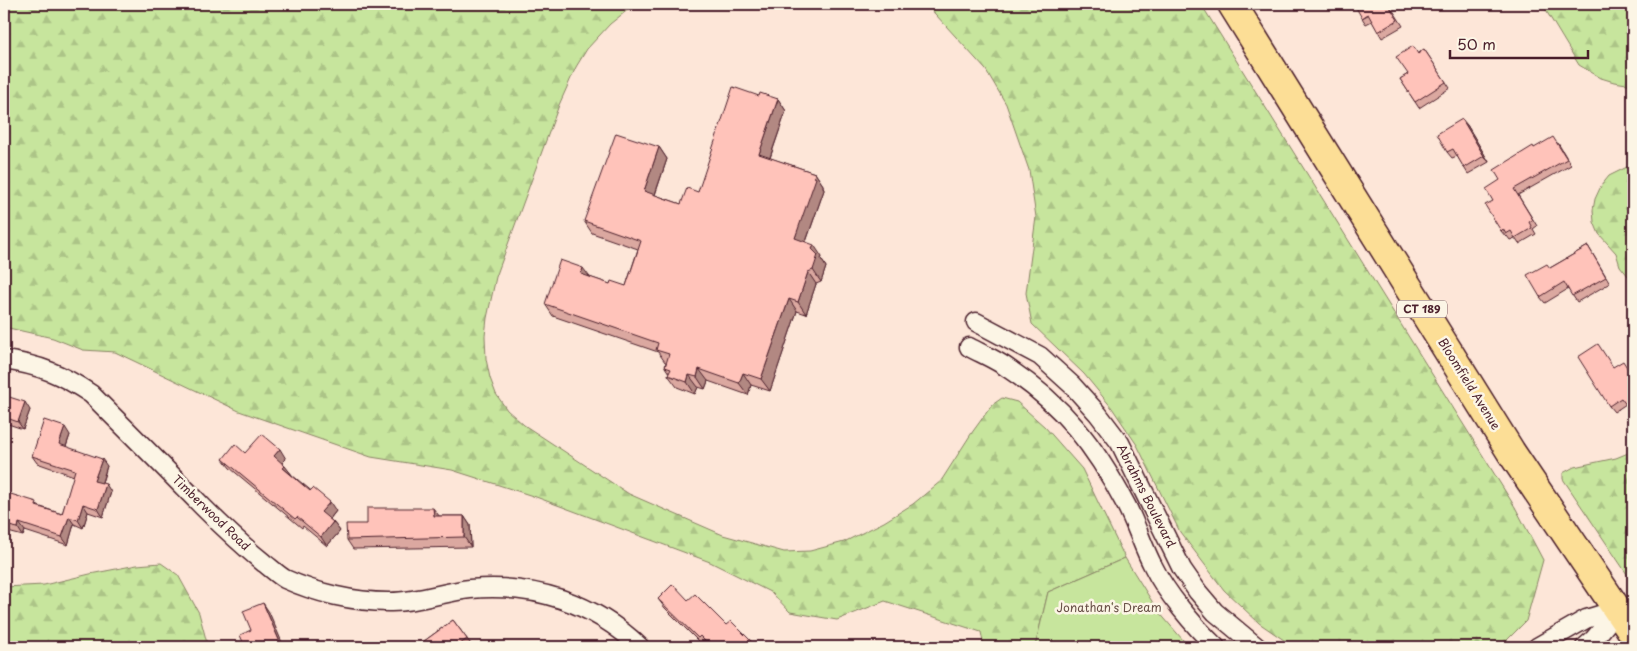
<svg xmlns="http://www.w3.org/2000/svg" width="1637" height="651" font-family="'Playpen Sans',sans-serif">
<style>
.forest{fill:url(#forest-firs);stroke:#888264}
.green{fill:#c7e59d;stroke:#888264}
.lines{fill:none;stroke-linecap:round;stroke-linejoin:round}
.minor-casing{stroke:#4a1f2b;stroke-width:21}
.primary-casing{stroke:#4a1f2b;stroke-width:31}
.minor{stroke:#fcf5e5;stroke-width:18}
.primary{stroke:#fcde96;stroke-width:28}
.wall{fill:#dba8a0;stroke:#4a1f2b}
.shaded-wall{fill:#b28882;stroke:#4a1f2b}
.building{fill:#ffc3ba;stroke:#4a1f2b}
.labels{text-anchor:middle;stroke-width:5;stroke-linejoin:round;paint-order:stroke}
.shield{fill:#fcf5e5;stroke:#7f5f63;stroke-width:1}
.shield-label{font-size:11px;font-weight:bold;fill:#4a1f2b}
.street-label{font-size:12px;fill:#4a1f2b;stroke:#fcf5e5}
.park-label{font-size:12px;fill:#695048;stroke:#fcf5e5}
</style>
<defs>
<pattern id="forest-firs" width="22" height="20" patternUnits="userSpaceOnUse" patternTransform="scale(1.25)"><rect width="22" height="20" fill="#c7e59d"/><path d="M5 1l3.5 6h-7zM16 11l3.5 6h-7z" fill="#acc487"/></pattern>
</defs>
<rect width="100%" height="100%" fill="#fde6d8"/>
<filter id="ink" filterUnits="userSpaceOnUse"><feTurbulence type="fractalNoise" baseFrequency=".02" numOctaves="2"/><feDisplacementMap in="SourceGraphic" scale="10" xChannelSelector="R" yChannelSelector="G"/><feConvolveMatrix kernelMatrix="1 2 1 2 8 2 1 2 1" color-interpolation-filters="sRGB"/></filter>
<g filter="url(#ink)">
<g class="forest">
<path d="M4,4H635L610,24L587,49L576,67L559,105L496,277L487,318L485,336L486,359L490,378L496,394L507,410L524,425L629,494L723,535L784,552L810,551L844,542L884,522L913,504L941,481L971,434L992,405L1002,398L1017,402L1045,427L1082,469L1125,558L1048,592L1035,647H984L981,632L885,601L837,620L790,612L772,593L710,562L536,497L452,470L371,457L239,411L115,352L83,350L53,338L4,327V165L9,130L4,125Z"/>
<path d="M926,4H1201L1515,507L1543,560L1526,621L1500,647H1294L1259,623L1224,590L1180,532L1137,445L1112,408L1084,374L1032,324L1026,293L1036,217L1029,170L1006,104L986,70Z"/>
<path d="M1542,4H1633V85L1614,82L1601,78L1579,65Z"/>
<path d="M1633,164V282L1620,266L1616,253L1599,234L1594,222L1593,210L1595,199L1601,186L1609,176Z"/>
<path d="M1633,451V583L1563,479V473L1574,467L1616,458Z"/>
<path d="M161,563L178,575L199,613L208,647H4V587L44,585L90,574L137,565Z"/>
</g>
<path class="green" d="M1125,558L1158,611L1189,647H1035L1048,592Z"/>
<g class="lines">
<g class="minor-casing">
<g id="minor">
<path d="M976,322L1040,356L1072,385L1098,414L1120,443L1182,569L1198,592L1215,612L1257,647"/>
<path d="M969,347C982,354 997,360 1009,369C1063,405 1095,446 1125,503C1136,523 1142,545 1153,566C1166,593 1194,626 1216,647"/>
<path d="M4,360C40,365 61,374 91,394C128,431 166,469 203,507C223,527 242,545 264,563C271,568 278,575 285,579C316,593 354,602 388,602C416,603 443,592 470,589C534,583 594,603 640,647"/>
<path d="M1537,647L1586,619L1619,609"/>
<path d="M1585,647L1594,639L1619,609"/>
</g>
</g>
<g class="primary-casing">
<path id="primary" d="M1232,4L1511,452L1633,633"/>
</g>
<use href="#minor" class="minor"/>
<use href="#primary" class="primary"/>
</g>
<g class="wall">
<path d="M1389,4L1403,26L1382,38L1372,21L1366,24L1362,18Z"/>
<path d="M1424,49L1450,88L1419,108L1400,79L1408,74L1418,53Z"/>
<path d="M759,96L778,99L786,111L770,158L815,173L823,185V187L824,190L806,242L822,257L821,259L826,267L821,282L816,284L806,314L797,311L770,391L751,385L748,395L708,381L705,389L698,387L695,394L677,387L668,375L669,373L665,367L666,362H665L658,352L553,316L545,304L589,277L610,284L626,286L638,249L592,233L584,221L659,147L667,159L655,195L681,204L698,192Z"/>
<path d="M1467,125L1489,162L1468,174L1457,156L1452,158L1447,152Z"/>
<path d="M1558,143L1571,165L1518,195L1537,226L1533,229L1536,234L1519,244L1515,238L1510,240L1507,236L1506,237L1501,231L1493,201L1500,180L1534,148Z"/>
<path d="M1588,246L1610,283L1577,302L1568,289L1545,303L1540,297L1550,268Z"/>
<path d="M1614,367L1633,376V411L1631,412L1626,404L1614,412L1609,406Z"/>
<path d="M4,399L30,410L23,429L5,423L4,427Z"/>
<path d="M70,435L66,447L107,466L102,483L111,492L103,517L88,512L83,528L74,524L68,545L25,531L23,536L4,531V492L41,507L62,514L74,476L37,463L32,456Z"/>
<path d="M245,453L286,459L282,463L292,475L336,511L330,519L333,522L340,531L327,546L303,526L302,528L230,468L223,459Z"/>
<path d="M439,516H464L470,525L471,547L353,549L347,540L367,524Z"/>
<path d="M658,599L688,600L752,642L756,647H708L707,646L704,647L665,608Z"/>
<path d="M453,620L473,647H409H416Z"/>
</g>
<g class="shaded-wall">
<path d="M778,99L786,111L767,166L759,154Z"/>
<path d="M1462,119L1467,125L1489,162L1484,156Z"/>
<path d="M659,147L667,159L652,203L644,191Z"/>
<path d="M815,173L823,185V187L824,190L803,250L795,238Z"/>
<path d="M814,245L822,257L821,259L826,267L821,282L813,270L812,249Z"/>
<path d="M583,268L592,280L581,274Z"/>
<path d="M808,272L816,284L806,314L798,302Z"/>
<path d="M789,299L797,311L770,391L761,379Z"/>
<path d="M699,369L708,381L705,389L697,377Z"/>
<path d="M743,373L751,385L748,395L739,383Z"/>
<path d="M689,375L698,387L695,394L687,382Z"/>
<path d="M25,402L30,410L23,429L18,422Z"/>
<path d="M65,427L70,435L64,452L59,444Z"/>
<path d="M280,449L286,459L280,465L274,456Z"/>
<path d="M102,459L107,466L100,488L94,481Z"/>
<path d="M285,466L292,475L283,468Z"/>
<path d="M106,484L111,492L103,517L98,509Z"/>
<path d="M330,502L336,511L328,521L321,512Z"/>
<path d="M83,504L88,512L83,528L78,520Z"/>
<path d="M433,508L440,517L434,516Z"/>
<path d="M464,516L470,525L471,547L464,537Z"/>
<path d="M69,517L74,524L68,545L62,537Z"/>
<path d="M333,522L340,531L327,546L321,537Z"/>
<path d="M19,523L25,531L23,536L18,528Z"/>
<path d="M263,603L269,612L284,647H282Z"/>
</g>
<g class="building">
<path d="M1354,4H1388L1398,20L1378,32L1368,14L1362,18Z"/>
<path d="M1413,46L1418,54L1424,49L1446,82L1415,102L1400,79L1408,74L1396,57Z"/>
<path d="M733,87L759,96L760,93L778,99L759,154L815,173L814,177L816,178L795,238L814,245L812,249L818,255L813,270L808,272L798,302L789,299L761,379L743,373L739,383L699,369L697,377L689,375L687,382L668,375L671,369L665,367L669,354L656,350L658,343L545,304L560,260L583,268L581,274L610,284L611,281L626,286L641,241L584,221L616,133L659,147L644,191L681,204L687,188L698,192Z"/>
<path d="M1462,119L1484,156L1464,168L1453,149L1447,152L1437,134Z"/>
<path d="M1553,137L1567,159L1514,189L1533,220L1529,222L1532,228L1515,238L1511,231L1506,234L1503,229L1501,231L1485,205L1493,201L1486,189L1500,180L1494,170L1533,146L1534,148Z"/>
<path d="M1588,246L1606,277L1572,296L1564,282L1540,297L1527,275L1547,264L1550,268Z"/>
<path d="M1598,344L1613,367L1623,361L1633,377V402L1627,406L1621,398L1609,406L1578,357Z"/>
<path d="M6,396L25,402L18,422L4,417V399H5Z"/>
<path d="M44,420L65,427L59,444L102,459L94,481L106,484L98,509L83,504L78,520L69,517L62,537L19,523L18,528L4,525V492L37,502L36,506L62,514L75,470L32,456Z"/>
<path d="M262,434L280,449L274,456L285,466L283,468L310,491L313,488L330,502L321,512L333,522L321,537L297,517L295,519L223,459L235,444L245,453Z"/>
<path d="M367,508H433L434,516H464V537L347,540L346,524H367Z"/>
<path d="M673,584L688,600L695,594L726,625L731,621L752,642L748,647H711L700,636L698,638L658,599Z"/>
<path d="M263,603L282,647H245L240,635L251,630L243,611Z"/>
<path d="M453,620L467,639L456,647H409L414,644L416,647Z"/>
</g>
</g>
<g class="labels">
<rect class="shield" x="1397" y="300.5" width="50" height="17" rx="4"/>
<g class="shield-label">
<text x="1422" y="313">CT 189</text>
</g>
<g class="street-label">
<text transform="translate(1469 384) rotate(58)" y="4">Bloomfield Avenue</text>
<text transform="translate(1146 496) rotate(63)" y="4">Abrahms Boulevard</text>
<text transform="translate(211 513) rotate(44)" y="4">Timberwood Road</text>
</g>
<g class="park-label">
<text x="1109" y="612">Jonathan's Dream</text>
</g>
</g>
<rect width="1637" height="651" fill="none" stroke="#fcf5e5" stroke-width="20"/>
<rect x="10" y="10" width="1617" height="631" fill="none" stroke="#4a1f2b" stroke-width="2" filter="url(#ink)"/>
<path d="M1450 50v8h138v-8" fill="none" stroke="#4a1f2b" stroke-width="2.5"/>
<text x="1457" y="50" font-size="15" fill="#4a1f2b" stroke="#fcf5e5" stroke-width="4" paint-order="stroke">50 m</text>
</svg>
